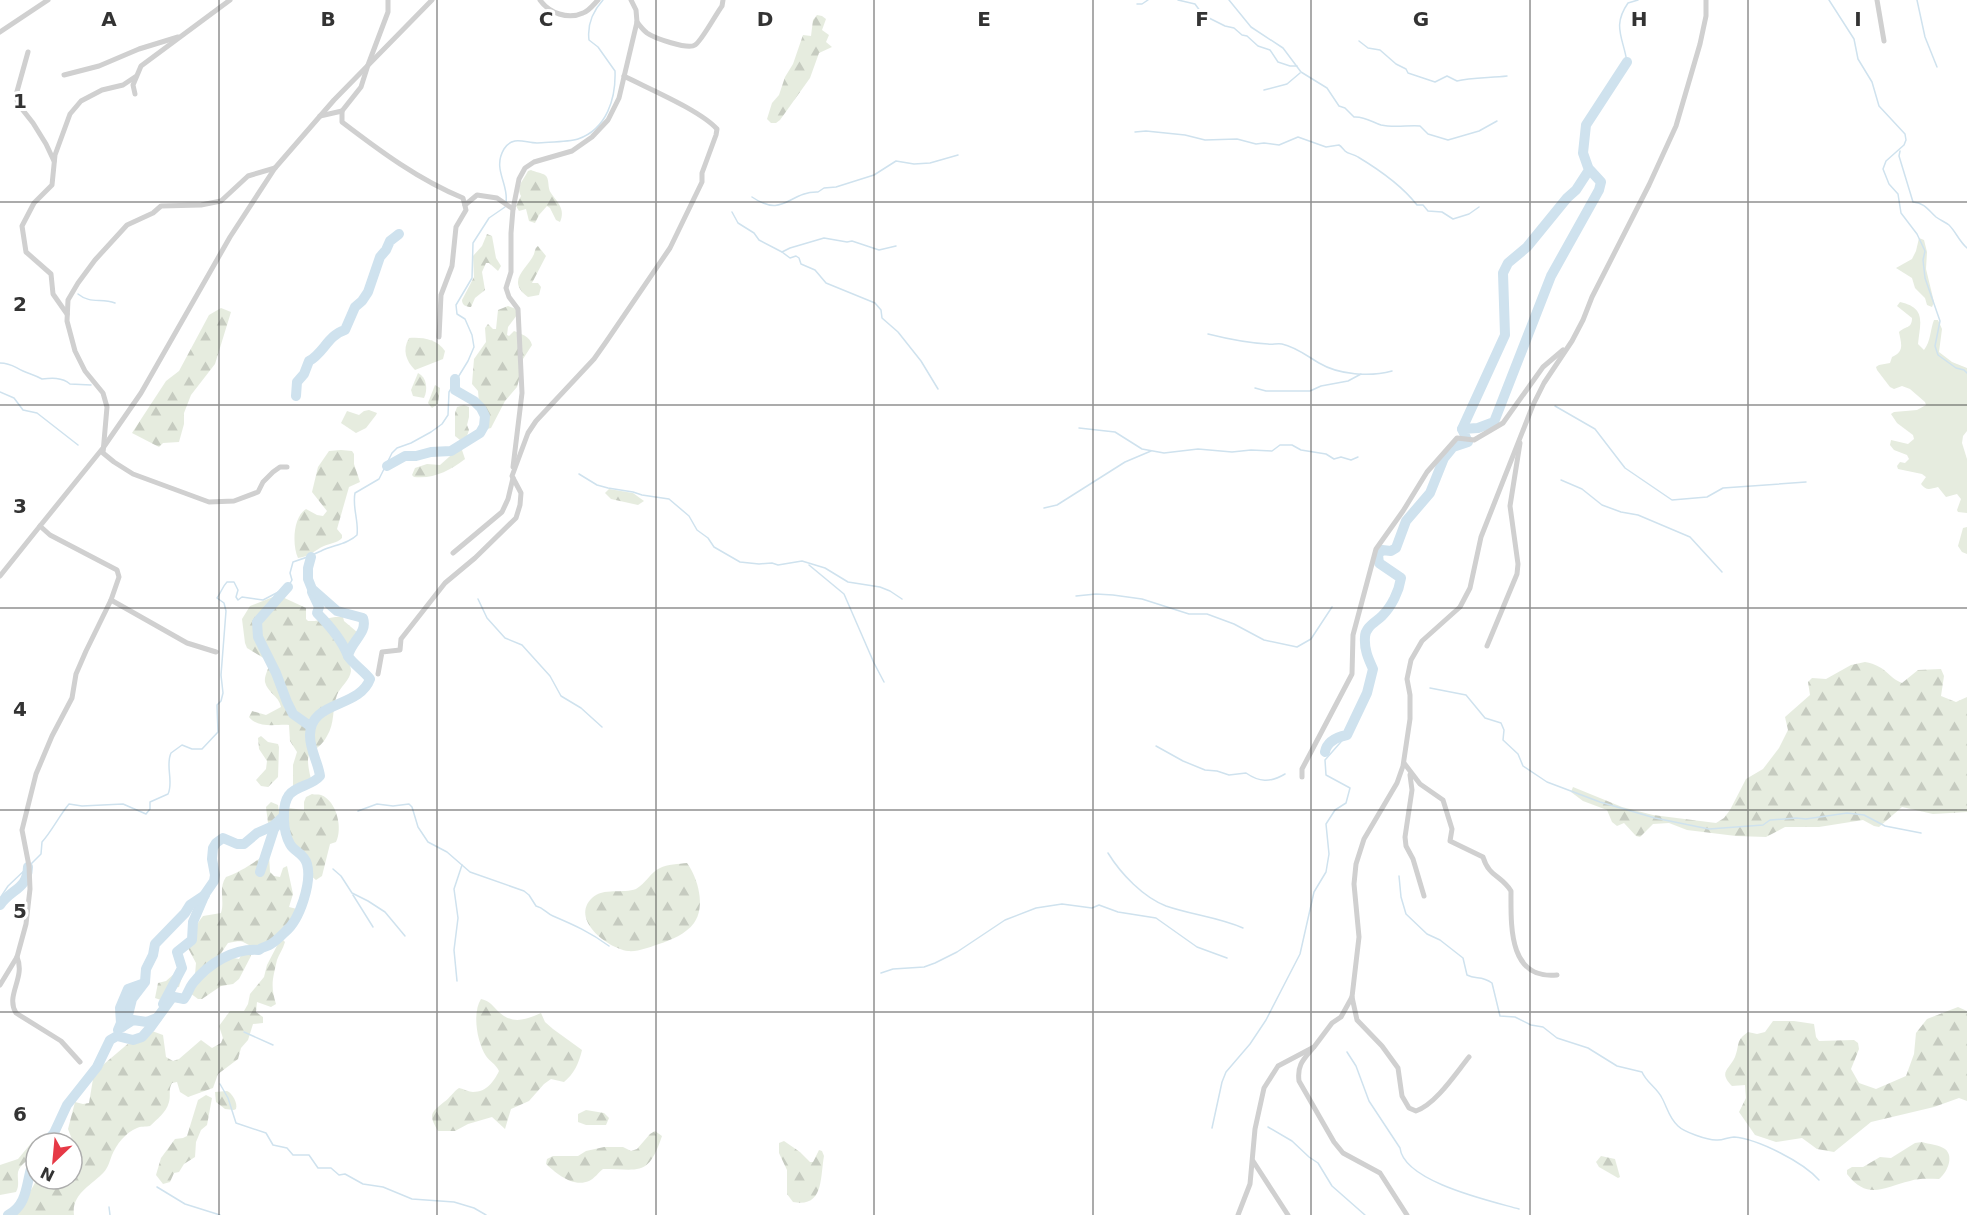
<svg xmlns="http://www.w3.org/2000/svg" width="1967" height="1215" font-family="'DejaVu Sans',sans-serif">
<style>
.green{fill:#e6ecdf}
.forest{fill:url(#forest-firs)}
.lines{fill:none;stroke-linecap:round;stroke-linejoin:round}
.stream{stroke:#cfe2ee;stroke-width:1.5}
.river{stroke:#cfe2ee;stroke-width:10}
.minor{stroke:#d0d0d0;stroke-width:5}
.grid{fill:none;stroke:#333;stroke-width:1.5;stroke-opacity:0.55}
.grid-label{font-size:20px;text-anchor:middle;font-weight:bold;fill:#333;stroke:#fff;stroke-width:6;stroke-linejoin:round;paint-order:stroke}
</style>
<defs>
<pattern id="forest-firs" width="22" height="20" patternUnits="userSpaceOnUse" patternTransform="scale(1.5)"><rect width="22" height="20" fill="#e6ecdf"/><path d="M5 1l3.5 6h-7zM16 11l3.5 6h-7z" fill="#c6cbc0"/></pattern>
</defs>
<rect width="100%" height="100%" fill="#fff"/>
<g class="green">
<path d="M1919,238L1924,240L1927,252L1926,269L1934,302L1932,307L1927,305L1925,298L1915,288L1912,278L1896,268L1912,259L1916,251Z"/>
<path d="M1900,302C1927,308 1920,323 1918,344L1924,350C1931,341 1930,330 1934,320H1938L1942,329L1939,352L1952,362L1967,368V431L1963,436L1962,443L1967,459V513L1958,512L1957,510L1961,499L1957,494L1946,497L1938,487C1930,489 1926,491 1921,484L1926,477L1922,474L1898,469L1897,466L1900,462L1905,463L1909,459L1907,455L1894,450L1890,445L1891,440L1908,444L1914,439L1913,435L1897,423L1891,414L1894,412L1917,410L1926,405L1925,402L1910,389L1902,386L1894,389L1890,387L1877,370L1876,367L1879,365L1890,363L1892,357C1905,352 1901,343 1899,332C1905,326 1912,329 1912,318L1897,306Z"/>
<path d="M369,410L377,413L376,415L366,428L356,433L341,423L347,411L359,415L364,411Z"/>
<path d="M1967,527V554L1962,552L1958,546L1963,528Z"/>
</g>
<g class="forest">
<path d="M817,15L822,16L826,19L822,30L829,35L826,42L832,47L819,53L810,78L780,120L776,123H771L767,119L772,103L779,95L785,77L793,64L803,35L811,36L813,20Z"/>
<path d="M531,170C535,172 542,173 545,175C550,178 547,188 551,193C557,202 566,209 560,222L556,220L550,208L547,206L539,215L535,223L529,221L526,209L519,211L516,206L521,196C516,186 523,181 528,171Z"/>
<path d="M487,234L492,236L496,258L501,266L498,271L489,263H486L482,272L485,290L475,298L471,307C466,307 462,305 462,300L474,277L473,256L482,246Z"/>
<path d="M538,246L546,256L532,283H538L541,287L539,295L528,297C505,280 528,269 534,254C535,251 535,248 538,246Z"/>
<path d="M508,306L516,309L517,315L508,327L507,335L509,336L514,331C521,334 530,336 532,345L523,359V365L517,387L505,401L491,428L483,430L481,427L478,391L472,384L474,359L486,342L485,328L488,324L493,329H496L498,310Z"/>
<path d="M221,308L231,312L215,364L191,395L184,413V424L179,442L163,443L159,447L132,433L166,381L179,371L209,315Z"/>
<path d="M409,338C422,337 437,339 445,351L443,359L415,370C406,361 402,350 409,338Z"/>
<path d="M418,373C427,377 428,390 424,398L413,396L411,390Z"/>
<path d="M435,385L440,388L438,404L432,408L428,403Z"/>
<path d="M464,405L469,407V417L467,425L469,430L467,436L460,440L455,436V413L457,407Z"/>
<path d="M458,449L462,450L465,459C449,471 434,479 414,477L412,475L415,468L427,464L440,465Z"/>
<path d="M341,450L352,451L354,454V464L360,482L349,487L337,529L342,535V538C337,543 331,543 324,546C315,550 309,557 298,558C292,545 293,517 306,509L317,515L323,516L327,511L312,492L318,467L329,451Z"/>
<path d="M609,489L633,493L644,501L638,505L611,499L605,493Z"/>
<path d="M278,595L306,608V619L308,621C321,622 332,615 343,617L344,621L357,632C359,645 350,644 345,654C346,660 351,664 351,671C350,680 340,687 337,695C332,708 335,724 327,736C315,758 302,743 311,779L298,790L293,786V765L297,752L290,741L289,725C277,724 258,729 249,717L252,711L266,715L281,707C279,696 267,692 265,682C264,676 269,668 270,662L247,648L245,643L242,619L250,606Z"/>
<path d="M1865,662C1887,666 1887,677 1902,683L1918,670L1941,669L1944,676L1941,696L1956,702L1967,697V812L1933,814L1902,807L1879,827L1874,826L1863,820L1819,827H1785L1766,837L1736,836L1687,830L1669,823L1653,824L1640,837L1636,836L1624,823L1617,826L1612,822L1607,810L1583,801L1571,792L1573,787L1622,807L1653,815L1716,823L1724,818L1730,810L1746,779L1763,769L1779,748L1788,730L1785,717L1810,695L1808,682L1812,678L1826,679L1851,665Z"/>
<path d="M261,736L268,742L278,744L279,747L278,777L268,787L261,786L256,780L266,769L267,761L259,749L258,738Z"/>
<path d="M312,794C315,795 318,794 321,795C337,801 343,829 336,842L330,844L322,876L316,880L310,875L308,856L291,842L286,815L288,808L304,810V802L306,797Z"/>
<path d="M271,802L278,805L280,818L272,825L268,823L266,807Z"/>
<path d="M265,854L269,855L270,872L274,876L280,877L283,868L287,866L293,894L289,907L297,909C292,929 273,942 253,947C240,941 244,940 228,943L217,959L198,975H195L196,963L188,948C189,938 197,923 203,916L221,913C225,901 218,888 226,877C238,873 256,862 265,854Z"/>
<path d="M687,863C698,878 706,907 694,923C686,934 671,940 659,944C650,947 638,952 628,951C607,948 570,919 592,898C603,887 624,894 636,889C645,884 651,872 660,868C667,864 679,864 687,863Z"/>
<path d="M281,938L285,942C283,949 279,954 277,960C273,978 270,985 276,1004L271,1007L257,1002L256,1012L263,1017V1023L253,1024L248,1040L241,1048L238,1059L218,1074L213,1088L188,1097L180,1092L177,1082L172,1083C168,1090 171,1095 169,1102C166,1113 157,1119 150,1126C146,1127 140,1126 137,1128C126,1132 116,1145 112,1155C110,1160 108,1168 104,1172C92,1185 71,1194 74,1215H13L24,1203L37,1179H72L73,1142L68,1129L75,1102L83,1104L89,1103L93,1079L104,1064L130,1042L138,1041L152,1031L163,1035L166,1057L173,1061L179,1059L201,1040L212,1048L221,1043L223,1038L219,1026L230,1011H244L248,1004L250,994L264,977L267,965Z"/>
<path d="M243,952H250L251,956L239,979L233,984L221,986L202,999H198L190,993C193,976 215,966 229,957L239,959Z"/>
<path d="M174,974L182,977L179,987L172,988L161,1000L155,998L158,983L166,981Z"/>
<path d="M481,999C491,1001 493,1007 500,1013C514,1025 527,1019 541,1013L545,1022L553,1029L582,1050C579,1063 574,1074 564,1082L551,1079L544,1084L529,1101L511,1109L505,1129L492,1117L468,1124L455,1131H438C428,1114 431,1113 444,1102C450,1098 453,1092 459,1088C464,1089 469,1092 473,1092C487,1092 494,1081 499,1071C495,1063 490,1062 486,1056C477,1042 472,1013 481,999Z"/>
<path d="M1958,1007L1967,1011V1101L1959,1098L1934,1107L1871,1122L1834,1152L1817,1149L1802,1138L1776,1142L1755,1135L1739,1112L1746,1098L1745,1085L1732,1086C1718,1072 1729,1070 1735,1057C1740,1045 1735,1041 1748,1032L1757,1034L1765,1032L1773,1021H1794L1814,1024L1816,1037L1819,1041L1854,1040L1858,1043L1859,1049L1851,1069L1859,1083L1876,1089L1906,1076L1914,1054L1916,1033L1927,1019Z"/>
<path d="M227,1091C232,1093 238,1103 236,1109L234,1110L225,1109L216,1102L215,1092Z"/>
<path d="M206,1095L212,1098L207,1125L201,1130L196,1142L195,1157L184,1164L179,1172L174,1173L170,1182L163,1184L156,1175L161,1158L175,1139L183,1138L187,1136L198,1100Z"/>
<path d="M586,1110L604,1113L609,1118L606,1125H586L578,1122V1114Z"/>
<path d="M655,1131L662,1136C648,1177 641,1169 603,1169C599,1172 594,1179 589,1181C573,1188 556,1173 546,1164L547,1159L553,1156H578L586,1151L604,1147H623L631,1151L637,1149L650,1134Z"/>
<path d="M33,1141L38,1143H36V1153C31,1158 20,1164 18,1172C17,1179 20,1185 16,1192L0,1195V1165L18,1159Z"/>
<path d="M784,1141L800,1152L810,1162H813L819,1150L822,1151L824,1156C820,1178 824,1208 793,1202L787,1194V1170L779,1153V1143Z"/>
<path d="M1922,1142C1928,1144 1940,1145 1945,1149C1955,1157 1946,1174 1939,1179C1929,1179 1919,1178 1910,1181C1884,1187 1868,1201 1847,1174V1170L1852,1167H1863L1880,1157L1891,1158L1915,1143Z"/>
<path d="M1601,1156L1615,1159L1620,1177L1618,1178L1599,1167L1596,1162Z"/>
</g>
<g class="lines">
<g class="stream">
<path d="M1178,0L1195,4L1203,15L1225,26L1234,28L1242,35L1247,36L1258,46L1270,50L1278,62L1290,66H1297"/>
<path d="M1229,0L1251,27L1283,48L1301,72L1327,88L1339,106L1345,108L1354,117C1364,116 1372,122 1381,125C1394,128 1408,125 1420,126L1428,134L1448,140L1479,131L1497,121"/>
<path d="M1829,0L1854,39L1858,59L1872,82L1879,106L1905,134L1906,140L1904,145L1886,161L1883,169L1889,184L1898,194L1901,213L1917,234L1925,251L1923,260L1925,278L1940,321L1935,346L1938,355L1956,368L1964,370L1967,373"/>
<path d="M1917,0L1925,37L1937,67"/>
<path d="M1137,4H1142L1148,0"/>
<path d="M1359,41L1368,48L1380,50L1396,64L1406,69L1408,73L1435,82L1447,76L1457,81C1470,77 1492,78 1507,76"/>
<path d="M1627,62C1623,37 1612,26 1628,3L1638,0"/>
<path d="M1264,90L1287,84L1300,73"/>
<path d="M1135,132L1146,131L1185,135L1205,140L1237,139L1256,144L1264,143L1279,145L1298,137L1326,147L1339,145C1341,146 1343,149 1345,151C1348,154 1354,154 1358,157C1378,169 1403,187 1417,205H1423L1428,211L1442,212L1453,219L1469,214L1479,207"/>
<path d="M1900,151L1899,156L1913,202C1925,203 1928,210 1936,217C1940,220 1945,222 1949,225C1956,232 1959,241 1967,248"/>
<path d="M752,197C784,219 789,191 818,192L824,188L836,187L874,175L896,161L914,164L930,163L958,155"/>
<path d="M506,202C509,184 492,169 504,149C513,135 525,143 537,143C548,142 569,142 578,139C607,129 616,98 615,71L598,47L589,40C587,24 593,11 603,0"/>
<path d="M732,212L738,223L754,233L759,240L782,252L790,248L824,238L847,242L852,241L879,250L896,246"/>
<path d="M782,252L790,258L796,256L799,258L801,264L815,270L826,283L875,303L881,310L882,318L898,332L921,361L938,389"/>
<path d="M78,294C90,304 101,298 115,303"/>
<path d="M1208,334C1228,339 1248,343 1268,344C1272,345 1277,343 1282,344C1296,347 1307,356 1319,363C1339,375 1370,377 1392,371"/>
<path d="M0,363C11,363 14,367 23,371C30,374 35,375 42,379C51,378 62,377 70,384L91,385"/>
<path d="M1255,388L1266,391H1310L1321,386L1348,381L1361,374"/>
<path d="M0,392L14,398L23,410L37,413L78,445"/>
<path d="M1555,406L1595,429L1625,468L1672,500L1707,497L1723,488L1806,482"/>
<path d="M1079,428L1115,432L1142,449L1164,453L1198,449L1232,452L1251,450L1272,451L1280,445H1292L1301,450L1326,454L1334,459L1341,457L1351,460L1358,457"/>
<path d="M579,474L597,485L608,488L633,492L642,495L669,499L689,516L697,530L708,538L714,547L740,562L759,564L772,563L778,565L802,561L825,568L848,582L880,587L890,591L902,599"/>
<path d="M1561,480L1582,489L1602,505L1621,512L1638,515L1690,537L1722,572"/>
<path d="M1044,508L1057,505L1125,462L1151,451"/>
<path d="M809,565L844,594L874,663L884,682"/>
<path d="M1076,596L1096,594L1113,595L1142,599L1189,614H1207L1234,624L1264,640L1297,647L1311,639L1332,607"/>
<path d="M478,599L487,618L505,638L522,645L550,676L561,696L581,708L602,727"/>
<path d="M1430,688L1466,695L1485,718L1501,723L1504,730L1503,740L1518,754L1523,766L1547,782L1600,802L1655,818L1709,829L1763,825L1770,820L1796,818L1806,819L1847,813L1864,815L1885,826L1921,833"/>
<path d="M1156,746L1183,761L1205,770L1217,771L1229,775L1246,773C1259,782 1270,783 1285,774"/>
<path d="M358,811L377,804L393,806L409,804L412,807L418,827L428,842L447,852L470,872L524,891L529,895L536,906C544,908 546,913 553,916C574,925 590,932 609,946"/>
<path d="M1108,853C1121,874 1143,897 1166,906C1192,915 1218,917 1243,928"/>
<path d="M31,864L41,854L42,842C52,831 59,816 69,804L82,806L123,804L146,814L150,809V802L168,794C174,782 165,766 171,753L182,745L192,749H202L218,732L217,705L221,701L223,693L221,675L226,611L224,603L217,598C221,593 222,587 227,582H234L238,590L236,597L238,600L242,597L263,600L288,587L292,580L290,573L293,562C303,559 311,556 321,551C332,545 347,545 357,535C359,521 352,507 355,493L379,479L392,453L397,448L411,443L431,432L442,424L448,415L449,392L468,361L474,347L472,335L465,319L457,314L456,305L472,278L473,243L489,218L505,207"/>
<path d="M333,869L341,876L352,893L368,901L385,912L405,936"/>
<path d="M1399,876L1401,897L1406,914L1427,934L1440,940L1463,958L1467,975C1476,980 1481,975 1492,983L1500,1016L1515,1017L1531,1025L1543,1027L1557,1038L1588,1048L1617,1066L1642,1072C1646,1082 1657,1088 1662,1098C1667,1107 1669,1118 1678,1126C1684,1132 1707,1140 1716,1140C1722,1141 1728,1137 1734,1137C1758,1139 1803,1162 1819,1180"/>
<path d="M353,895L373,927"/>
<path d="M0,898L8,886L27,868"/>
<path d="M881,973L893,969L924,967L935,963L957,952L1005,920L1036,908L1062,904L1092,908L1099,905L1118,912L1156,918L1197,947L1227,958"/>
<path d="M457,981L454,950L458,918L454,889L462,865"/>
<path d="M244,1032L273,1045"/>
<path d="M1347,1052L1356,1066L1369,1101L1400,1148C1404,1182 1491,1201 1519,1209"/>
<path d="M220,1084L228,1098L236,1123L266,1133L273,1145L287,1148L293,1155H309L318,1168H331L339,1175L345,1174L363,1184L383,1187L412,1199L454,1202L474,1208L486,1215"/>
<path d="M1268,1127L1292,1141L1309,1157L1318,1163L1332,1186L1365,1215"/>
<path d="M1212,1128L1222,1082L1226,1072L1250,1044L1266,1020L1300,954L1314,892L1326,872L1329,854L1326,824L1335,810L1346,803L1350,788L1326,775L1325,760L1347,735"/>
<path d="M157,1187L185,1204L220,1215"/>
<path d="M109,1207L110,1215"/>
</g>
<g class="river">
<path d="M296,396L297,382L304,374L309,361C323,354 328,335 345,330L355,307L362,301L368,292L380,257L386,250L390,241L399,234"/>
<path d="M1462,429L1505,335L1503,273L1508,263L1527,247L1567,198L1576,190L1589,170L1583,153L1586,125L1627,62"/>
<path d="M387,466L405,456H416L431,452L451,451L480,433L484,426L485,416L481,408L474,401L455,390V379"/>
<path d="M288,587L257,622L258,637L276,673L287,702L293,714L310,726"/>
<path d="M312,592L319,607L317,613C329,625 342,640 348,656"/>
<path d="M1325,752C1327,741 1337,737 1347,735L1367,693L1373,669C1368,658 1364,649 1365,637C1365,627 1376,622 1382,616C1392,606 1399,591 1401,578L1379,563L1378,555L1382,550L1391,551L1396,548L1406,521L1430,493L1444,458L1453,447L1468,442L1462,429L1478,428L1494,422L1551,276L1599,190L1601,182L1590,170"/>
<path d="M260,872L274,829L279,822"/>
<path d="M0,905C12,888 27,890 28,867"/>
<path d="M163,1004L182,968L177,952L192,940L193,922L205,894L214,881L215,875L212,859L213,848L216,843L223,838L237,844H244L257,833L273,826L284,816"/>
<path d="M122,1027L127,1019L132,999L145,982L146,969L153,955L155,944L185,913L190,905L205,895"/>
<path d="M122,1027L133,1020L147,1022L157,1018"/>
<path d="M118,1030L121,1023L120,1008L128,989L142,984"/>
<path d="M45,1143L54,1133L67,1105L97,1067L110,1040L117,1036L133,1040L142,1037L150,1028L171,999L174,997L184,999C188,994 189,988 193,983C209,963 234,948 259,950C263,946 267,947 271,944C276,941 281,936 285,932C300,920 312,882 307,864C304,853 294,852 290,844C283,832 281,806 289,795C297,785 312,786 320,776C318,762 310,750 310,736C309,700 359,709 370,679C364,671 352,663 348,656C351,641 368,633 363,618L337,611L312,589L308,579V568L311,557"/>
<path d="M8,1215C31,1204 25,1175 36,1155"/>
</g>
<g class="minor">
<path d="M388,0V12L368,65L361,87L342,111V122C380,151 419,180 463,198L466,210L456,227L452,266L441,295L439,337"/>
<path d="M540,0C549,13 568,20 583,13C589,11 594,4 598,0"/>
<path d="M1877,0L1884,41"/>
<path d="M637,22C640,26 643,30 647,33C654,38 688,50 695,45C701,42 716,14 722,6L723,0"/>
<path d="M0,32L48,0"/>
<path d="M28,52L16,95L18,104L33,123L46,144L54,161"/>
<path d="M64,75L99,66L139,49L178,37"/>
<path d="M135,94L133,85L141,66L230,0"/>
<path d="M320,116L342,111"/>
<path d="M275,168L248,176L221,201L201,205L161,206L153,213L127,225L95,260L78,283L68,300L67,321L75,351L85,371L103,393L107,407L103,453L114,462L133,474L209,502L234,501L258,492L263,482L273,472L280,467H287"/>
<path d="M465,205L477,195L497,198L513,209L511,233V272L506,288L509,297L518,309L522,393L513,467"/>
<path d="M513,209L519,179L525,168L534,162L572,151L592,137L608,120L619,98L637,22L636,10L631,0"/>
<path d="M67,314L53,294L51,274L26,252L22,226L34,203L52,185L55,155L70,114L81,101L102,90L123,85L135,77"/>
<path d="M453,553L502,512L508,499L513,478"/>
<path d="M0,576L40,526"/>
<path d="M111,600L187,643L216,652"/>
<path d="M1487,646L1517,574L1518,564L1510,506L1520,443"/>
<path d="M378,674L382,652L400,650L401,639L445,583L475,558L516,518L520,505L521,493L512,476L528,433L536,421L594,359L606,342L670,248L702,182V173L716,135L717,129C700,110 647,88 624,76"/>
<path d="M1404,763L1420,784L1443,800L1452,829L1450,841L1483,857C1489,877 1501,875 1511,891C1511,925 1508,980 1557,975"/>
<path d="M1410,775L1412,790L1405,837L1406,846L1413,859L1424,896"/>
<path d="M1302,777V769L1311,752L1352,674L1353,635L1376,549L1403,511L1427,472L1457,438L1474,440L1503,423L1543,367L1563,350"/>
<path d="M17,957C26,978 5,995 16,1013L61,1041L80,1062"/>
<path d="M0,985L17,957L26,924L30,889L29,866L22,830L36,774L52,736L72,698L76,674L86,651L111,600L119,577L117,570L50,535L40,526L103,448L141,393L230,237L275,168L334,100L432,0"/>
<path d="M1352,997L1357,1020L1382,1046L1398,1068L1402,1096L1409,1108L1416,1111C1436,1104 1456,1073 1469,1057"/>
<path d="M1313,1048C1303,1060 1297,1065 1299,1081L1334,1142L1343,1153L1380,1173L1407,1215"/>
<path d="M1253,1161L1288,1215"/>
<path d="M1238,1215L1250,1184L1255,1129L1264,1088L1278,1066L1314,1047L1332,1023L1341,1017L1352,997L1359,937L1354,884L1356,864L1364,839L1397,783L1403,766L1410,719V695L1407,679L1411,660L1422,641L1460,607L1470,588L1481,537L1533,405L1544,383L1572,341L1583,320L1592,297L1649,185L1676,126L1700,44L1706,16V0"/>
</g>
</g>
<path class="grid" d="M219,0V1215M437,0V1215M656,0V1215M874,0V1215M1093,0V1215M1311,0V1215M1530,0V1215M1748,0V1215M0,202H1967M0,405H1967M0,608H1967M0,810H1967M0,1012H1967"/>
<g class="grid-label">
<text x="109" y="26">A</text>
<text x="328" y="26">B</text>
<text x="546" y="26">C</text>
<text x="765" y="26">D</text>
<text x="984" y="26">E</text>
<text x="1202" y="26">F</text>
<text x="1421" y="26">G</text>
<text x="1639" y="26">H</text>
<text x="1858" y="26">I</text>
<text x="20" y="108">1</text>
<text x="20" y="311">2</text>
<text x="20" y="513">3</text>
<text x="20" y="716">4</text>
<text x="20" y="918">5</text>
<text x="20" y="1121">6</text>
</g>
<g transform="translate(54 1161) rotate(206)"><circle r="28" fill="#ffffff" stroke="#adadad" stroke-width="1.5"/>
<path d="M0-4.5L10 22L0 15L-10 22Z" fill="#e63946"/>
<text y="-9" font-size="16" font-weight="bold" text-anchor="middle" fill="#333333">N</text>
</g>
</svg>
